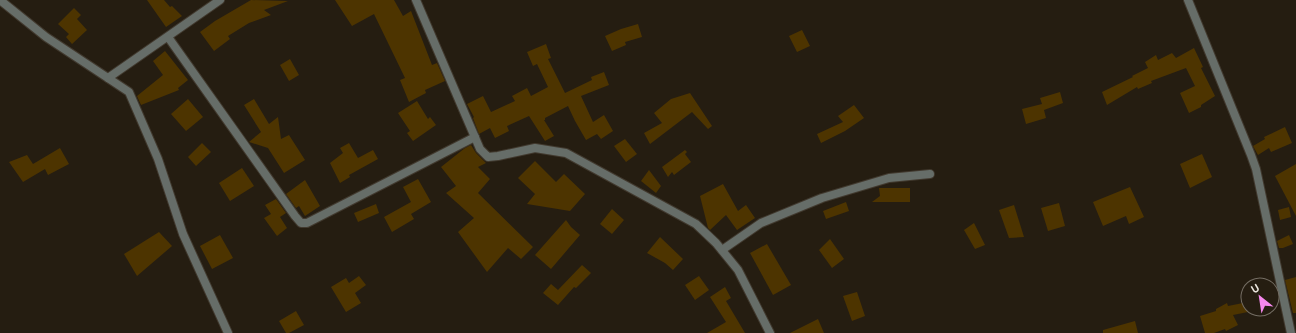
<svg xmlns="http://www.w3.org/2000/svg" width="1296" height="333" font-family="Ubuntu,sans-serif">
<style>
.building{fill:#4d3400}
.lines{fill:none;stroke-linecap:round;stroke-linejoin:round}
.street-casing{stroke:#41392e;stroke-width:10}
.street{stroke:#666d68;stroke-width:8}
</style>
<rect width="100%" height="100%" fill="#251d11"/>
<g class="building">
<path d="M147,0H164L170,7L172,6L182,16L166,27Z"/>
<path d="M251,0L288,1L264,10L271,15L249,23L228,36L230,39L214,51L200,32L215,21Z"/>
<path d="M335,0H394L403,16L411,11L432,65L437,63L445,81L425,90L426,93L409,102L400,80L405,78L374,14L352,26Z"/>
<path d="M74,8L81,15L77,19L87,30L72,44L66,37L69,34L58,24Z"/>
<path d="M638,24L642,37L625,42L626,45L612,51L605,36L621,29Z"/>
<path d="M802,30L810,46L797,52L789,36Z"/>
<path d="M546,44L551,58L548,59L565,93L592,80L591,77L604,72L609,85L581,96L593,122L604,115L613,131L601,139L597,134L586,140L575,121L568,106L545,118V120H544L554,136L545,141L529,116L507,126L509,131L495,138L490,128L479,134L473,118L474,117L467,104L483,96L491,112L515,101L512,96L527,88L531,96L548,87L537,64L533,66L527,52Z"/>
<path d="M1194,48L1203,67L1201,68L1215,96L1201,105V107L1189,113L1180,93L1195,86L1186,68L1151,81L1152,83L1138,89L1137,87L1107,105L1102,92L1133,77L1132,76L1148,68L1145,62L1156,55L1158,60L1172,53L1176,58Z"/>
<path d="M165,51L188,80L178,88L179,90L141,105L137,96L163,75L153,61Z"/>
<path d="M290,59L299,75L289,81L280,65Z"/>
<path d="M1060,92L1063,103L1044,110L1046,118L1026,124L1022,109L1042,104L1040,98Z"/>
<path d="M690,93L712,126L708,129L692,112L650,144L644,133L662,123L654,113L671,99Z"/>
<path d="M188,99L203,117L186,131L171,114Z"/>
<path d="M254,99L269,124L278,117L281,139L289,135L305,160L284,173L268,148L249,142L261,132L244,105Z"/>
<path d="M417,101L428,119L430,117L436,125L413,141L407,133L410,131L398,113Z"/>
<path d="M854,105L864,118L845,131L821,143L817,134L843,122L838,116Z"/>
<path d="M1285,127L1292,143L1271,152L1269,148L1258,155L1253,146L1265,139L1264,137Z"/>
<path d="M625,139L637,154L626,162L614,146Z"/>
<path d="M202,143L211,152L196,166L188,157Z"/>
<path d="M349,143L358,158L373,150L378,159L349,175L350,177L340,183L330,163L343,153L340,148Z"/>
<path d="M471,145L476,153L486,163L478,167L490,179L478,193L533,247L521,259L508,248L487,272L458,232L474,218L446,193L456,186L441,167L465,148Z"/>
<path d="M60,148L69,164L48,175L45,169L23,182L9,162L27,155L33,164Z"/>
<path d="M685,150L687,152L685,154L691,162L674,175L672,172L668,177L662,167Z"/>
<path d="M1202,154L1212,177L1190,188L1180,164Z"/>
<path d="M535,161L556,182L564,174L585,194L570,211L527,204L535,194L518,178Z"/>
<path d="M1296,164V216L1275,176Z"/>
<path d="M242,168L254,186L230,201L219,183Z"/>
<path d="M649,170L661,186L656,193L641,181Z"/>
<path d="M418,179L431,202L411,214L414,219L392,232L384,217L411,202L403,187Z"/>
<path d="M305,180L320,206L305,216L299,206L296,208L286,194Z"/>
<path d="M723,184L738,211L746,205L755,218L737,230L726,215L710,230L708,228L700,196Z"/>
<path d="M1130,187L1144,217L1129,224L1126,216L1103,226L1093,202Z"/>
<path d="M879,188H910V202H872L880,196Z"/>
<path d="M276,199L286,213L280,217L287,228L277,236L264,218L271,214L265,205Z"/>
<path d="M846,202L849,211L826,219L823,211Z"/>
<path d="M1059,203L1065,226L1048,231L1041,208Z"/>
<path d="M376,204L379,213L358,222L354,213Z"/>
<path d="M1014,205L1024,237L1009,238L999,210Z"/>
<path d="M1289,207L1291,217L1280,220L1278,210Z"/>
<path d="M612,209L624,220L612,234L600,224Z"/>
<path d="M566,220L571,227L580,235L551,269L535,255Z"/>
<path d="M974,223L985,245L975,249L964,230Z"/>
<path d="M159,232L172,246L137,276L124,254Z"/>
<path d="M220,235L233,258L212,269L200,246Z"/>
<path d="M1289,235L1293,244L1283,248H1279L1277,241Z"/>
<path d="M660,237L683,259L673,270L665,263L647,253Z"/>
<path d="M830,239L844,259L832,268L819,250Z"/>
<path d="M767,244L791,285L773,295L750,253Z"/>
<path d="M582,265L591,273L576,288L574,287L558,305L543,293L551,284L558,290Z"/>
<path d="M359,276L366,285L355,293L361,303L346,312L331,287L346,278L349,283Z"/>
<path d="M699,276L709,290L695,300L685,285Z"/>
<path d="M1296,277V313H1293L1285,280Z"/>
<path d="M725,287L731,298L726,301L745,333H707L726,322L710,297Z"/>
<path d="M857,292L865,316L852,321L843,296Z"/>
<path d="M1248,302V312L1233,315L1238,325L1226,331L1225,329L1214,333H1205L1200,316L1216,311V309L1227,303L1228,306Z"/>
<path d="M296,311L304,325L289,333H286L279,321Z"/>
<path d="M818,319L824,333H790Z"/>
<path d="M1135,321L1138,333H1103V330Z"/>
</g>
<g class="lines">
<g class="street-casing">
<g id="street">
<path d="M0,0L46,37L129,92L158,159L183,234L228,333"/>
<path d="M416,0L480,149L488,157L498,156L535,148L566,153L696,224L716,243L738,270L770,333"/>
<path d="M1188,0L1251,155L1256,169L1291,333"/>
<path d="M168,37L295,216L301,223H307L475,137"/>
<path d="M108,78L220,0"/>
<path d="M722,250L761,223L822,198L889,178L930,174"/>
</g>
</g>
<use href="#street" class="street"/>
</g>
<g transform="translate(1260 297) rotate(330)"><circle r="19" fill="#251d11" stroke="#746d63"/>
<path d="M0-3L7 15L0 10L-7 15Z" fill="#f688ed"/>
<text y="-6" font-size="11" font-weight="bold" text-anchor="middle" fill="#ebe6de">U</text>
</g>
</svg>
